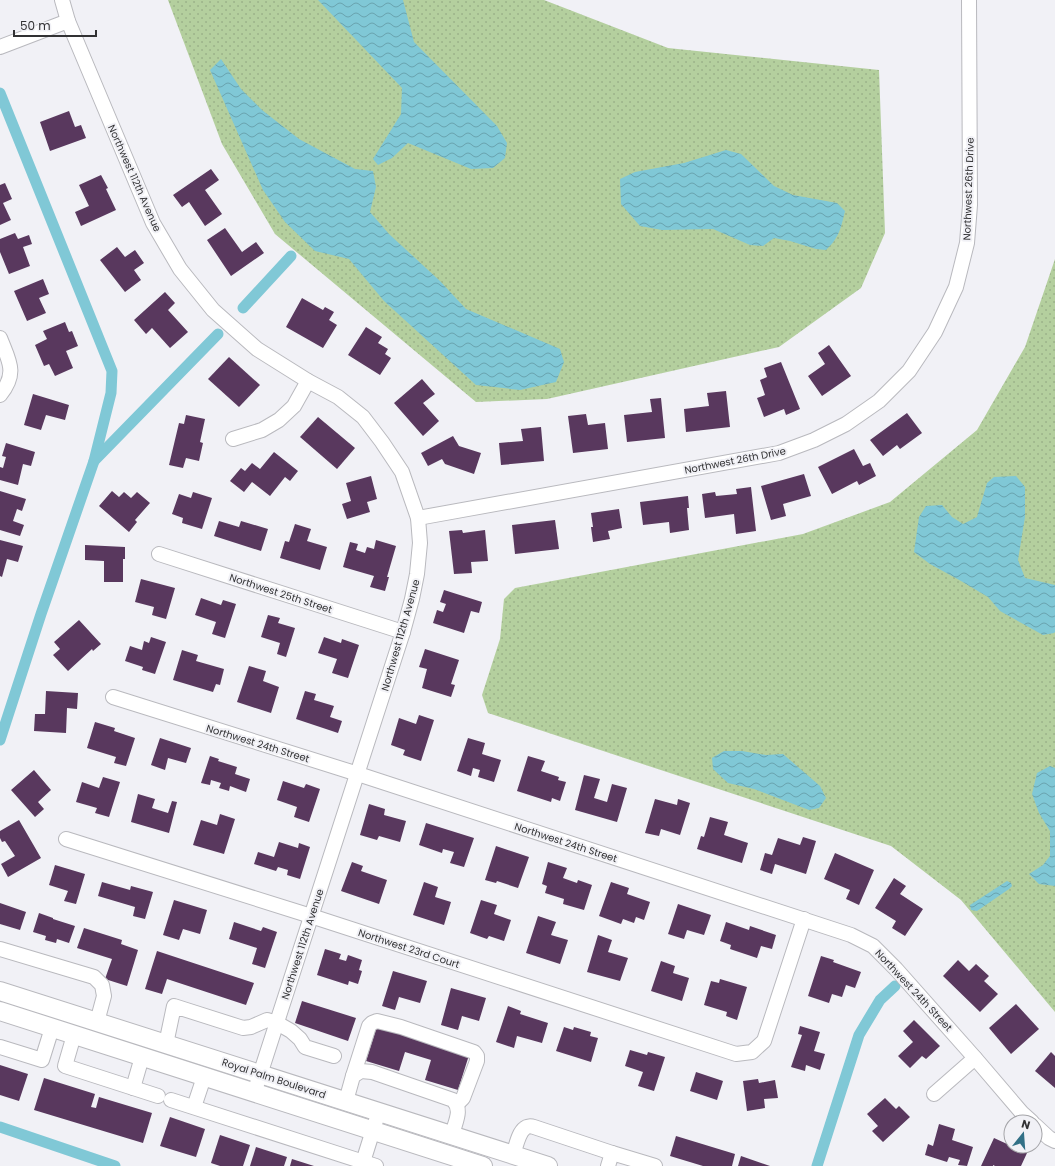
<svg xmlns="http://www.w3.org/2000/svg" width="1055" height="1166" font-family="Poppins,sans-serif">
<style>
.grass{fill:url(#grass-dots)}
.water{fill:url(#water-waves)}
.lines{fill:none;stroke-linecap:round;stroke-linejoin:round}
.canal{stroke:#80c8d6;stroke-width:11}
.building{fill:#59385e}
.minor-casing{stroke:#b9b9be;stroke-width:16}
.major-casing{stroke:#b9b9be;stroke-width:20}
.minor{stroke:#fff;stroke-width:14}
.major{stroke:#fff;stroke-width:18}
.labels{text-anchor:middle;stroke-width:4;stroke-linejoin:round;paint-order:stroke}
.street-label{font-size:10px;fill:#313133;stroke:#f1f1f6}
</style>
<defs>
<pattern id="grass-dots" width="8" height="8" patternUnits="userSpaceOnUse"><rect width="8" height="8" fill="#b4cf9e"/><path d="M2 2h.1M6 6h.1" fill="none" stroke="#9bb289" stroke-width="1.8" stroke-linecap="round"/></pattern>
<pattern id="water-waves" width="16" height="10" patternUnits="userSpaceOnUse"><rect width="16" height="10" fill="#80c8d6"/><path d="M0 5q4-4 8 0t8 0" fill="none" stroke="#69a3ae"/></pattern>
</defs>
<rect width="100%" height="100%" fill="#f1f1f6"/>
<g class="grass">
<path d="M168,0H544L668,48L879,70L885,233L861,288L779,347L547,399L476,402L275,234L222,144Z"/>
<path d="M1055,259V1012L961,900L891,846L488,713L482,695L500,639L504,599L515,588L803,534L890,502L977,430L1025,347Z"/>
</g>
<g class="water">
<path d="M318,0H403L414,42L497,126L507,143L505,158L493,168L471,169L408,143L392,158L378,165L373,159L401,114L402,88Z"/>
<path d="M221,59L241,89L262,110L299,139L355,169L373,171L376,187L370,212L389,234L440,281L466,309L560,349L564,362L556,382L520,390L476,385L384,301L349,259L315,251L285,222L263,190L210,70Z"/>
<path d="M726,150L741,154L774,186L793,195L837,203L845,211C841,228 839,238 826,250L816,249L790,241L774,238L763,246L750,245L713,229L662,230L640,226L621,204L620,179L635,172L684,163Z"/>
<path d="M1016,476L1025,487V517L1018,560L1025,578L1055,585V632L1054,633L1043,635L1000,611L988,597L961,581L930,564L914,552L919,517L926,506L942,505L952,517L963,524L977,517L987,483L994,477Z"/>
<path d="M724,751H742L766,755L783,754L820,786L826,798L819,808L809,810L754,789L728,783L713,769L712,758Z"/>
<path d="M1050,766L1055,768V886L1039,884L1029,874L1043,865L1050,856V831L1039,813L1032,794L1037,773Z"/>
<path d="M1007,881L1011,883L1012,886L1009,889L977,911L971,910L970,905Z"/>
</g>
<g class="lines">
<g class="canal">
<path d="M0,93L112,371L111,393L94,461L41,614L0,740"/>
<path d="M243,308L291,256"/>
<path d="M94,461L218,334"/>
<path d="M0,1127L115,1166"/>
<path d="M817,1166L859,1035L880,1000L895,986"/>
</g>
</g>
<g class="building">
<path d="M69,111L75,127L81,125L86,138L50,151L40,122Z"/>
<path d="M211,169L219,180L205,190L222,214L205,226L189,202L182,207L173,195Z"/>
<path d="M101,175L108,188L106,189L116,210L81,226L75,212L89,206L79,185Z"/>
<path d="M5,183L12,199L3,203L11,220L0,225V185Z"/>
<path d="M225,228L242,252L256,242L264,253L231,276L207,240Z"/>
<path d="M15,233L18,239L29,235L32,244L23,247L30,266L9,274L0,252V239Z"/>
<path d="M117,247L125,257L135,250L144,263L134,270L141,280L125,292L100,260Z"/>
<path d="M43,279L49,294L39,298L46,313L27,321L14,291Z"/>
<path d="M165,292L175,303L168,310L188,332L170,348L152,328L146,334L134,320Z"/>
<path d="M302,298L323,310L325,307L334,312L329,320L337,325L323,348L286,327Z"/>
<path d="M65,322L69,332L72,331L78,346L66,351L73,368L55,376L49,364L44,366L35,345L47,339L43,331Z"/>
<path d="M366,327L382,337L378,343L388,349L385,354L391,358L380,375L348,355Z"/>
<path d="M829,345L851,376L822,396L808,376L825,364L818,353Z"/>
<path d="M229,357L260,385L239,407L208,379Z"/>
<path d="M781,362L800,409L786,415L784,409L764,417L757,398L765,395L760,380L767,377L764,368Z"/>
<path d="M422,379L435,394L423,403L439,421L423,436L394,403Z"/>
<path d="M726,391L730,427L686,432L684,409L709,406L707,393Z"/>
<path d="M33,394L69,405L65,420L46,415L41,430L24,425Z"/>
<path d="M661,398L665,438L627,442L624,415L652,412L650,399Z"/>
<path d="M907,413L922,433L900,449L897,445L883,456L870,440Z"/>
<path d="M586,414L588,425L605,423L608,449L573,453L568,416Z"/>
<path d="M186,415L205,419L200,442L203,443L199,461L186,458L183,468L169,465L179,423L184,424Z"/>
<path d="M318,417L355,448L337,469L300,437Z"/>
<path d="M541,427L544,461L501,465L499,443L523,441L521,429Z"/>
<path d="M453,436L459,446L481,453L474,474L445,464L442,459L428,466L421,453Z"/>
<path d="M6,443L35,452L31,466L23,464L18,485L0,480V467L3,468L6,457L2,456Z"/>
<path d="M854,449L863,466L870,463L876,476L859,485L857,481L832,494L818,467Z"/>
<path d="M274,452L298,471L290,481L285,477L270,496L252,482L244,492L230,481L241,468L245,471L252,463L260,469Z"/>
<path d="M804,474L811,496L783,504L786,516L771,520L761,486Z"/>
<path d="M371,476L377,499L367,502L370,512L347,519L342,504L351,501L346,483Z"/>
<path d="M751,487L756,531L736,534L734,514L705,518L702,494L715,492L716,496L737,494L736,489Z"/>
<path d="M0,491L26,499L22,511L17,509L13,521L24,525L20,536L0,530Z"/>
<path d="M112,491L119,497L124,492L131,498L137,492L150,503L135,520L137,522L129,532L99,506Z"/>
<path d="M193,492L212,498L202,529L182,523L183,518L172,514L179,494L191,498Z"/>
<path d="M688,496L689,508H687L689,530L670,533L669,522L643,525L640,502Z"/>
<path d="M619,509L622,528L608,531L610,539L593,542L591,527H593L591,513Z"/>
<path d="M555,520L559,549L515,554L512,525Z"/>
<path d="M219,521L239,527L241,521L268,529L261,551L214,536Z"/>
<path d="M295,524L311,529L307,541L327,547L320,570L280,558L285,541L289,542Z"/>
<path d="M462,530L463,533L485,530L488,561L471,562L472,573L454,574L449,531Z"/>
<path d="M0,540L23,546L18,562L7,559L2,577L0,576Z"/>
<path d="M376,540L396,546L387,577H389L385,591L370,587L374,576L343,567L350,542L358,544L356,550L365,553L367,547L374,549Z"/>
<path d="M85,545L125,547V559H123V582H104V561L85,560Z"/>
<path d="M141,579L175,588L166,619L152,615L154,607L135,602Z"/>
<path d="M444,590L482,602L479,613L471,611L464,633L433,623L437,610L443,612L446,604L440,602Z"/>
<path d="M201,598L221,605L223,600L236,604L225,638L212,634L216,622L195,615Z"/>
<path d="M268,615L280,618L278,623L295,628L286,657L277,654L280,643L261,637Z"/>
<path d="M79,620L101,644L93,651L92,649L68,671L53,655L60,649L54,642Z"/>
<path d="M151,637L166,642L155,674L142,670L143,667L125,661L130,646L142,650L144,641L149,643Z"/>
<path d="M324,637L341,643L342,639L359,645L348,678L332,673L337,659L318,653Z"/>
<path d="M425,649L459,660L451,684L455,685L451,697L422,688L427,669L419,667Z"/>
<path d="M182,650L198,655L196,661L224,669L220,685L216,684L213,692L173,680Z"/>
<path d="M249,666L266,671L263,681L279,687L271,713L237,702Z"/>
<path d="M46,691L78,693L77,709L67,708L66,733L34,731L35,714H45Z"/>
<path d="M305,691L316,694L314,700L334,706L330,717L342,721L338,733L296,719Z"/>
<path d="M419,715L434,720L421,761L403,755L405,750L391,745L399,718L416,724Z"/>
<path d="M95,722L115,728L114,731L135,738L126,766L114,763L116,757L87,748Z"/>
<path d="M160,738L191,748L186,763L168,758L165,770L151,765Z"/>
<path d="M468,738L485,743L482,754L501,760L494,782L478,777L480,770L473,768L471,776L457,771Z"/>
<path d="M210,756L219,759L218,761L237,767L235,774L250,779L246,792L230,786L229,791L219,788L221,783L211,780L210,785L201,783Z"/>
<path d="M528,756L545,761L541,771L559,777L558,780L566,782L560,801L552,798L551,802L517,791Z"/>
<path d="M34,770L51,790L38,802L44,809L35,817L11,790Z"/>
<path d="M584,775L600,779L594,798L607,802L612,784L627,788L617,822L575,810Z"/>
<path d="M103,777L120,782L109,817L95,813L97,808L76,802L82,782L99,788Z"/>
<path d="M283,781L304,788L306,784L320,789L309,822L294,817L297,807L277,800Z"/>
<path d="M138,794L155,799L152,808L168,813L172,801L177,802L169,833L131,822Z"/>
<path d="M655,799L677,805L678,799L690,803L680,835L661,829L659,836L645,833Z"/>
<path d="M369,804L385,809L384,815L406,821L400,842L379,836L377,840L360,835Z"/>
<path d="M220,814L235,819L224,854L193,845L201,820L217,825Z"/>
<path d="M710,817L728,822L724,835L748,843L742,863L697,849L701,836L704,837Z"/>
<path d="M19,820L41,858L8,877L1,864L15,856L5,841L2,842L0,838V831Z"/>
<path d="M426,823L474,838L464,867L450,863L454,852L443,849L442,853L419,845Z"/>
<path d="M803,837L816,841L806,874L775,864L772,874L760,870L765,853L772,855L778,838L800,845Z"/>
<path d="M279,842L298,848L299,843L310,847L300,879L287,875L288,870L278,867L276,871L254,864L258,852L274,857Z"/>
<path d="M496,846L529,857L518,888L497,881L496,883L485,880Z"/>
<path d="M835,853L874,870L859,905L846,899L850,890L824,879Z"/>
<path d="M352,862L363,866L361,871L387,880L379,904L341,891Z"/>
<path d="M548,862L567,868L563,878L577,883L578,880L592,885L584,910L563,904L564,899L545,893L547,886L542,884Z"/>
<path d="M55,865L85,874L76,904L64,901L68,891L49,885Z"/>
<path d="M894,878L906,886L900,894L923,909L905,936L892,928L896,921L875,908Z"/>
<path d="M102,882L130,890L131,886L153,892L145,919L133,916L135,907L98,896Z"/>
<path d="M424,882L438,887L435,897L451,902L444,925L413,915Z"/>
<path d="M611,882L629,888L627,894L650,902L644,920L636,917L634,923L623,919L621,924L599,916Z"/>
<path d="M174,900L207,910L200,934L183,929L179,940L163,935Z"/>
<path d="M481,900L497,905L494,914L511,920L504,941L489,936L487,939L470,933Z"/>
<path d="M0,903L26,912L20,930L0,924Z"/>
<path d="M678,904L711,915L704,935L687,930L684,939L668,934Z"/>
<path d="M39,913L53,918V919L75,926L69,943L57,939L56,943L45,940L46,936L33,932Z"/>
<path d="M538,916L556,922L551,935L568,940L560,964L526,953Z"/>
<path d="M234,922L261,931L263,927L277,932L265,968L252,964L257,948L229,939Z"/>
<path d="M726,922L749,930L750,926L776,935L772,949L761,946L757,958L730,949L731,945L720,941Z"/>
<path d="M84,928L122,940L121,944L138,950L127,986L105,979L112,959L77,948Z"/>
<path d="M598,935L612,940L608,952L628,958L620,981L587,972Z"/>
<path d="M325,949L341,954L339,959L346,961L348,955L362,960L359,970L362,971L358,984L349,981L348,985L317,975Z"/>
<path d="M157,951L254,983L246,1005L167,979L162,994L145,989Z"/>
<path d="M821,956L834,960L833,962L861,972L855,988L846,985L842,997L832,994L829,1003L808,996Z"/>
<path d="M958,960L969,971L976,964L989,976L984,981L998,994L980,1012L943,976Z"/>
<path d="M661,961L675,966L673,973L689,978L682,1001L651,991Z"/>
<path d="M393,971L427,981L420,1003L399,997L395,1010L382,1006Z"/>
<path d="M720,979L747,987L737,1020L726,1016L727,1012L704,1005L711,981L719,983Z"/>
<path d="M451,988L486,998L479,1021L462,1016L458,1030L441,1025Z"/>
<path d="M302,1001L356,1018L348,1041L295,1023Z"/>
<path d="M1016,1004L1039,1029L1011,1054L989,1028Z"/>
<path d="M508,1006L521,1011L520,1014L548,1023L542,1043L517,1036L514,1048L496,1042Z"/>
<path d="M914,1020L940,1046L926,1059L922,1056L910,1068L898,1056L913,1042L903,1031Z"/>
<path d="M378,1023L470,1052L458,1090L425,1080L431,1060L405,1052L399,1071L366,1061Z"/>
<path d="M800,1026L820,1032L814,1051L825,1054L820,1070L806,1065L805,1071L791,1067L802,1035L798,1034Z"/>
<path d="M564,1027L573,1030L574,1027L591,1032L590,1036L598,1038L591,1062L556,1051Z"/>
<path d="M630,1050L647,1055L648,1052L665,1057L654,1091L638,1086L643,1072L625,1066Z"/>
<path d="M1051,1052L1055,1056V1088L1035,1071Z"/>
<path d="M0,1065L28,1074L19,1101L0,1095Z"/>
<path d="M696,1072L723,1081L717,1100L690,1091Z"/>
<path d="M44,1078L95,1094L91,1107L96,1108L99,1097L152,1113L143,1143L34,1110Z"/>
<path d="M758,1079L759,1083L775,1080L778,1098L764,1099L765,1108L747,1111L743,1081Z"/>
<path d="M885,1098L896,1109L899,1106L910,1117L883,1142L872,1131L878,1126L867,1114Z"/>
<path d="M170,1117L205,1129L196,1157L160,1146Z"/>
<path d="M939,1124L955,1129L952,1140L973,1147L967,1166L958,1165L960,1160L949,1157L947,1162L925,1155L928,1144L933,1146Z"/>
<path d="M220,1135L250,1145L243,1166H220L211,1163Z"/>
<path d="M676,1136L735,1154L732,1166H703L670,1156Z"/>
<path d="M994,1138L1027,1153L1021,1166H995L993,1165V1166H981Z"/>
<path d="M256,1147L287,1157L284,1166H250Z"/>
<path d="M741,1156L770,1166H738Z"/>
<path d="M292,1159L314,1166H290Z"/>
</g>
<g class="lines">
<g class="minor-casing">
<g id="minor">
<path d="M62,0L68,21L153,223L180,269L213,310L257,349L308,381L338,397L363,417L382,442L402,472L418,518L420,543L417,574L412,599L403,632L257,1084"/>
<path d="M0,47L68,21"/>
<path d="M0,338C9,361 18,373 0,395"/>
<path d="M233,439L262,430L279,420L294,406L308,381"/>
<path d="M418,518L779,453L814,440L846,424L879,401L909,371L935,332L956,287L967,243L970,205L969,0"/>
<path d="M159,554L403,632"/>
<path d="M113,697L358,774L851,935L873,946L896,969L975,1058L1022,1113L1032,1122"/>
<path d="M66,839L311,916L736,1054L752,1052L764,1041L804,919"/>
<path d="M0,949L94,977L102,985L104,996L97,1022"/>
<path d="M74,1035L65,1066L158,1096"/>
<path d="M166,1044L174,1006L243,1028L251,1027L267,1020L277,1023L291,1031L300,1039L305,1047L334,1056"/>
<path d="M0,1047L42,1060L52,1028"/>
<path d="M353,1076L369,1026L372,1023L377,1021L401,1027L474,1052L477,1056V1061L463,1098L457,1104"/>
<path d="M133,1088L142,1057"/>
<path d="M934,1094L975,1058"/>
<path d="M171,1100L376,1166"/>
<path d="M346,1101L353,1076L361,1071L372,1072L453,1100C463,1110 455,1122 452,1135"/>
<path d="M194,1107L204,1077"/>
<path d="M1035,1125L1049,1138L1055,1141"/>
<path d="M513,1155C516,1147 518,1133 525,1128C527,1126 531,1126 534,1127L612,1153"/>
<path d="M363,1162L379,1111"/>
<path d="M608,1166L612,1153L655,1166"/>
</g>
</g>
<g class="major-casing">
<g id="major">
<path d="M0,991L548,1166"/>
<path d="M0,1011L483,1166"/>
</g>
</g>
<use href="#minor" class="minor"/>
<use href="#major" class="major"/>
</g>
<g class="labels">
<g class="street-label">
<text transform="translate(135 178) rotate(66)" y="4">Northwest 112th Avenue</text>
<text transform="translate(968 189) rotate(-88)" y="4">Northwest 26th Drive</text>
<text transform="translate(735 460) rotate(-11)" y="4">Northwest 26th Drive</text>
<text transform="translate(281 593) rotate(18)" y="4">Northwest 25th Street</text>
<text transform="translate(400 635) rotate(-74)" y="4">Northwest 112th Avenue</text>
<text transform="translate(258 743) rotate(17)" y="4">Northwest 24th Street</text>
<text transform="translate(566 842) rotate(18)" y="4">Northwest 24th Street</text>
<text transform="translate(302 944) rotate(-72)" y="4">Northwest 112th Avenue</text>
<text transform="translate(409 948) rotate(18)" y="4">Northwest 23rd Court</text>
<text transform="translate(914 990) rotate(47)" y="4">Northwest 24th Street</text>
<text transform="translate(274 1078) rotate(18)" y="4">Royal Palm Boulevard</text>
</g>
</g>
<g transform="translate(1023 1134) rotate(17)"><circle r="19" fill="#f1f1f6" stroke="#a4a4a8"/>
<path d="M0-3L7 15L0 10L-7 15Z" fill="#327086"/>
<text y="-6" font-size="11" font-weight="bold" text-anchor="middle" fill="#313133">N</text>
</g>
<path d="M14 30v6h82v-6" fill="none" stroke="#313133" stroke-width="2"/>
<text x="20" y="30" font-size="12" fill="#313133" stroke="#f1f1f6" stroke-width="3" paint-order="stroke">50 m</text>
</svg>
